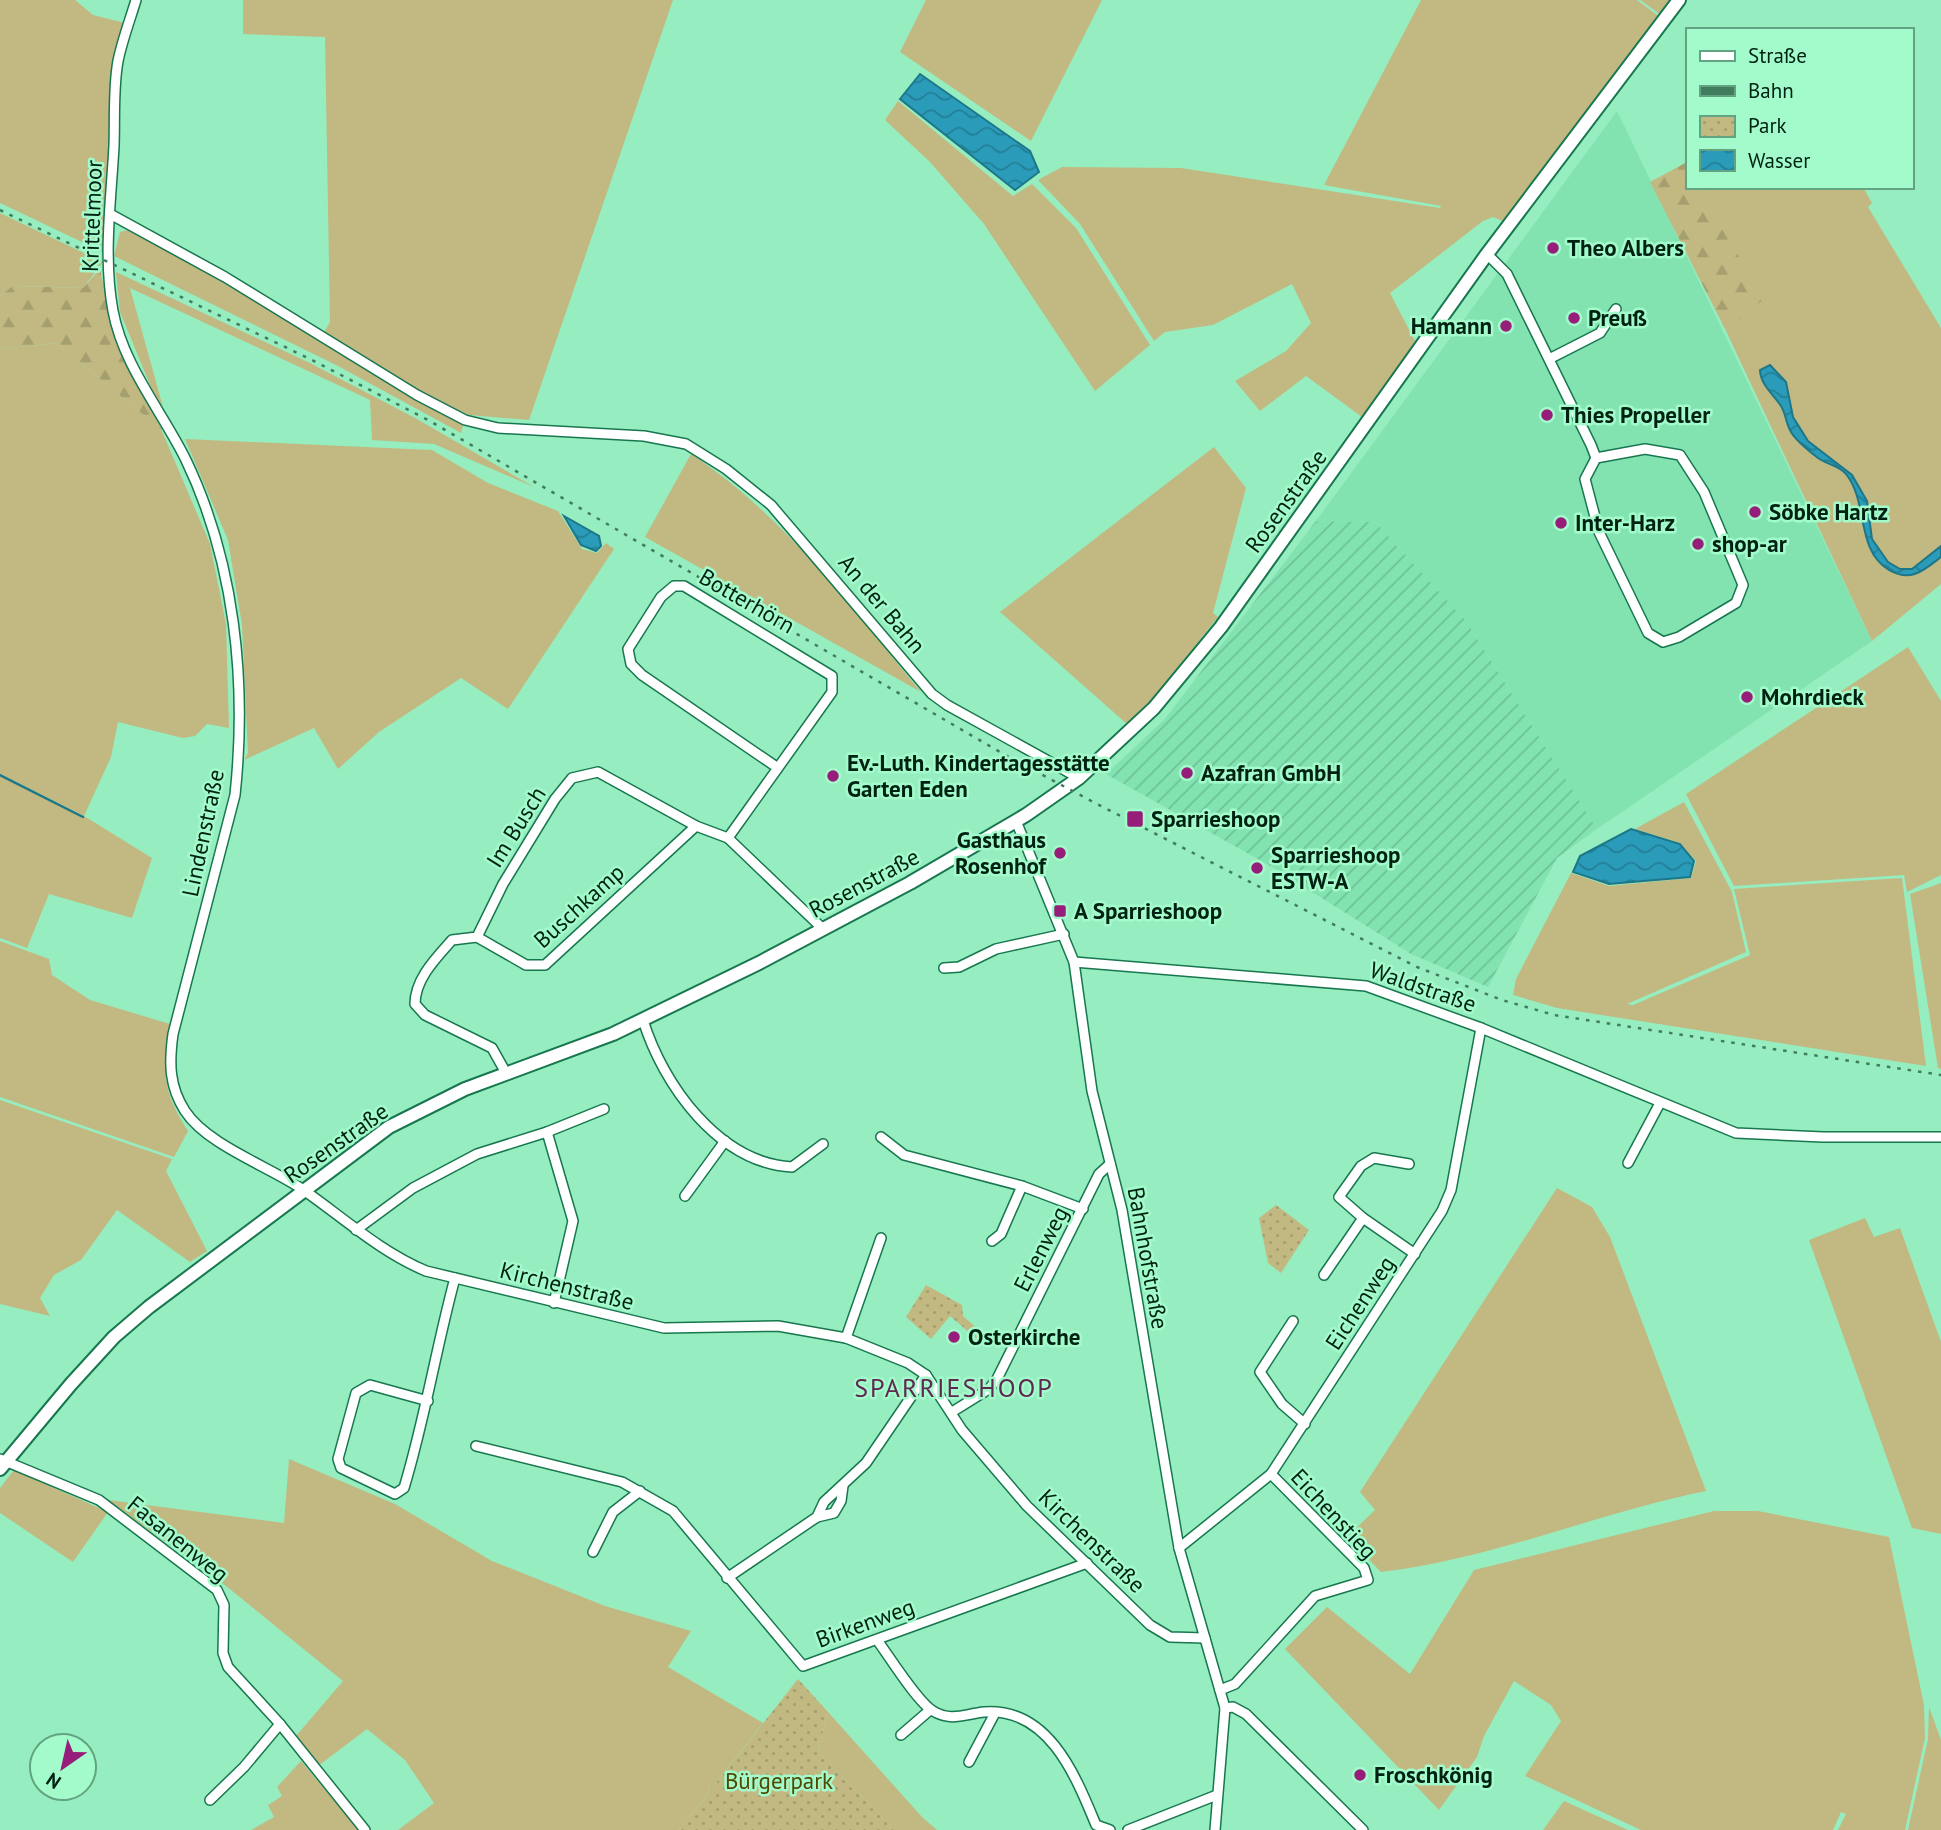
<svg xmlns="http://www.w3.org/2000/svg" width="1941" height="1830" font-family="'PT Sans',sans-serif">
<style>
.built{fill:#82e3b1}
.industrial{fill:url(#industrial-furrows)}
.grass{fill:#c2b982}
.forest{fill:url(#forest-firs)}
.park{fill:url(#park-dots)}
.water{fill:url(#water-waves);stroke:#1d7788;stroke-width:2}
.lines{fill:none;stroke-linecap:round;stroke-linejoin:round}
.stream{stroke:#1d7788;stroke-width:2.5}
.minor-casing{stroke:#17774f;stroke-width:12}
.secondary-casing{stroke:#17774f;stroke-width:16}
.minor{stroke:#fff;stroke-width:9}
.secondary{stroke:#fff;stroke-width:12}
.rail{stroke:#427c5f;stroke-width:2.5;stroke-dasharray:3.5 7;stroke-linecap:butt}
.poi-dot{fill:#961e7a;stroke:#a3fbcb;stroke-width:2.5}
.labels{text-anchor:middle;stroke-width:5;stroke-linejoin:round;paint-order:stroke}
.street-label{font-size:23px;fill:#002212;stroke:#a3fbcb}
.poi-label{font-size:23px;font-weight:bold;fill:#002212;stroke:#a3fbcb;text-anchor:start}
.park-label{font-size:23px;fill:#514701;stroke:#a3fbcb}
.quarter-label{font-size:26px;letter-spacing:2px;fill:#602750;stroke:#a3fbcb}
</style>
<defs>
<pattern id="industrial-furrows" width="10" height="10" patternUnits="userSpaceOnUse" patternTransform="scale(1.75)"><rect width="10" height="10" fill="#82e3b1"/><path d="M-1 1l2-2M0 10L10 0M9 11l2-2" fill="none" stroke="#6ec297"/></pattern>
<pattern id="forest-firs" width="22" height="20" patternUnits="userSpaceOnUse" patternTransform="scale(1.75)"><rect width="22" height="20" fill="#c2b982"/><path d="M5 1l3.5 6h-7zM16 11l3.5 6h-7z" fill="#a59f6f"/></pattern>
<pattern id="park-dots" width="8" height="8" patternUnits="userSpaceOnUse" patternTransform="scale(1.75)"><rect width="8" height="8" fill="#c2b982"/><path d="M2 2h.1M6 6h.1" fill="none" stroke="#a59f6f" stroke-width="1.8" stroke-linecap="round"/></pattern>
<pattern id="water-waves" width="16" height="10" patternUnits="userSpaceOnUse" patternTransform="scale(1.75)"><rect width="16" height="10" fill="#2a9cba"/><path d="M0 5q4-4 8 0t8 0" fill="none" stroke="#227f96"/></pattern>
</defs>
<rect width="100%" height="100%" fill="#96edbf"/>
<path class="built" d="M1617,111L1872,641L1597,829L1466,621L1375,522L1316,521Z"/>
<path class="industrial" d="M1316,521L1375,522L1466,621L1597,829L1557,858L1488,987L1411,954L1274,868L1106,774L1164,720Z"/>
<g class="grass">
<path d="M0,0H75L93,15L125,23L116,65L103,252L0,203Z"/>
<path d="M243,0H673L529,420L469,415L417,391L323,334L330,322L325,37L243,34Z"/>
<path d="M926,0H1102L1031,141L900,52Z"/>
<path d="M1421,0H1637L1661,18L1505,222L1493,217L1483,221L1390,293L1416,343L1362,417L1306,376L1260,411L1235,381L1286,351L1311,323L1292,284L1213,325L1165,332L1154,341L1080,224L1038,180L1062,167L1181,168L1440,208L1441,206L1324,185Z"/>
<path d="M1640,0H1671L1661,15Z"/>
<path d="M898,101L1013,196L1032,184L1076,228L1150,345L1095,391L984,224L930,162L885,120Z"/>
<path d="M1706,187H1863L1872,203L1868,207L1941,328V584L1872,641L1726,331L1764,298L1726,237L1732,234Z"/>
<path d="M0,213L103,262L83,288L14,286L0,296Z"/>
<path d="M133,229L464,422L461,433L338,366L114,256L120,232Z"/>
<path d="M116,272L310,363L417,419L534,487L434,444L372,440L370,400L130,288L163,407L155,397L120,312Z"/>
<path d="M56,343L161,429L210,544L226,624L229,728L207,724L195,736L183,738L118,722L111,757L84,816L152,858L132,918L49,894L27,948L0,938V776L84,816L0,774V349Z"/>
<path d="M185,439L432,450L488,483L558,511L582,549L597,553L606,543L614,549L508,709L461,678L379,732L338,769L314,728L244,760L248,753L242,625L228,540Z"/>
<path d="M1214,447L1246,488L1213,613L1218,617L1150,702L1127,724L1000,612Z"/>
<path d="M691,454C784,515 851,607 921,692L645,537Z"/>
<path d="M1908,647L1941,701V875L1907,892L1904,875L1734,886L1686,794Z"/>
<path d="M1684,802L1732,892L1746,952L1627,1004L1633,1005L1750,955L1734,889L1902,878L1926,1066L1557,1008L1513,995L1516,979L1571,873L1609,886L1691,878L1696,861L1680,843L1635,829Z"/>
<path d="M1941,883V1069L1938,1068L1910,894Z"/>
<path d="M0,941L49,959L52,975L90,1000L170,1024C163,1071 161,1089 188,1131L174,1157L0,1097Z"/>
<path d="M0,1100L172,1159L166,1171L207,1251L190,1262L117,1210L81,1260L54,1275L40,1298L50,1316L0,1304Z"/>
<path d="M1557,1188L1592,1207L1610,1237L1706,1491C1597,1513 1493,1559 1381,1572L1347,1537L1375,1510L1360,1492Z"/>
<path d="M1865,1218L1874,1237L1900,1228L1941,1342V1534L1912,1528L1809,1240Z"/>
<path d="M289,1459L395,1504L492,1561L605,1606L691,1631L668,1667L763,1723L679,1830H398L434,1803L405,1760L367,1729L318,1766L296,1736L343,1681L226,1586L108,1500L284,1523Z"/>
<path d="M14,1470L108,1512L73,1562L0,1513V1488Z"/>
<path d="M1714,1511H1758L1889,1537L1924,1705L1925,1738L1905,1830H1838L1846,1814L1841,1812L1833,1830H1641L1525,1776L1561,1721L1551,1705L1514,1681L1484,1736L1477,1757L1439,1810L1285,1649L1327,1607L1410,1674L1474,1570Z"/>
<path d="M1929,1707L1941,1740V1830H1908L1928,1739Z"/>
<path d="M828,1712L922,1817L937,1830H894L818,1751Z"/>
<path d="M301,1761L359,1830H251L274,1817L268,1805L282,1796L277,1787Z"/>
<path d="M1564,1801L1628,1830H1543Z"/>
</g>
<g class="forest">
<path d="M1687,162V187H1706L1733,234L1727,238L1765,298L1726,331L1650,182Z"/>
<path d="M100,269C113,334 132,373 162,430L56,343L0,349V296L13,286L83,288Z"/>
</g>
<g class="park">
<path d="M1276,1205L1309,1230L1281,1273L1268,1263L1259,1218Z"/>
<path d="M926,1285L962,1305L963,1316L988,1338L984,1345L950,1316L931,1339L906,1317Z"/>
<path d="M798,1679L828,1712L818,1751L894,1830H679Z"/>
</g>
<g class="water">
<path d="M920,74L1030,151L1039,172L1015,190L900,99Z"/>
<path d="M1770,365L1786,382L1793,417L1808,441L1852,475L1867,501L1872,539L1888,562L1900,569H1912L1941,546V557C1924,570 1911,583 1889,570C1855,549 1869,503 1846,474C1840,466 1826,464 1818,458C1809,451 1797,442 1791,432C1786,424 1786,414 1781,406C1774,395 1760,384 1760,370Z"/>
<path d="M564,516L599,536L601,546L596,551L581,545Z"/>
<path d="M1631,829L1680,844L1694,861L1690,877L1609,884L1573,872L1580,856Z"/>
</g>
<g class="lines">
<path class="stream" d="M0,775L83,817"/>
<g class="minor-casing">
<g id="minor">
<path d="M136,0C130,20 122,41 118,61C113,88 115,119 114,146C111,201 103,257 113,311C123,365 161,410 185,458C235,561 247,682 235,795L173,1034C169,1063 169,1086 185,1111C208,1146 271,1167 305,1191C346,1220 381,1252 426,1271L664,1328L778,1326L846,1338L908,1363L926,1375L962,1430L1027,1506L1150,1625L1170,1637L1205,1638"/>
<path d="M110,214L225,277L417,395L465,420L498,428L644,436L686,444L726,469L771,505L932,694L947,705L1079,778"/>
<path d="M1487,254L1507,274L1591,445L1596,458L1585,479L1599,532L1648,633L1663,642L1679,637L1736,603L1743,585L1704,492L1680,455L1645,449L1596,458"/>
<path d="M1551,358L1600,333L1616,309"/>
<path d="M1016,821L1074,962L1092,1091L1122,1210L1179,1548L1225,1708L1215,1830"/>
<path d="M728,838L832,692V676L684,586H674L661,597L628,649L631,664L642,675L778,768"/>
<path d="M477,937L526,965H545L696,826"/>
<path d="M1074,962L1366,986L1481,1028L1736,1133L1823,1137H1941"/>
<path d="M944,968L959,967L996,949L1064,934"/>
<path d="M643,1020C663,1085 719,1163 792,1167L823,1144"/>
<path d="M506,1073L492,1048L425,1015L415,1004C415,979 436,958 452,940L477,937L503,884L555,799L572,778L598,772L696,826L728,838L823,929"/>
<path d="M547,1132L604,1109"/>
<path d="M881,1137L904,1155L1022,1186L1083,1209"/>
<path d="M1628,1163L1660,1103"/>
<path d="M1409,1164L1374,1158L1361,1166L1339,1197L1363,1218L1415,1254"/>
<path d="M685,1196L725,1141"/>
<path d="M356,1230L413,1188L477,1154L547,1132L573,1221L554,1303"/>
<path d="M992,1241L1001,1234L1022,1186"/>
<path d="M1324,1275L1363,1218"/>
<path d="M1293,1321L1260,1372L1282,1404L1305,1424"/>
<path d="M846,1338L881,1238"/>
<path d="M428,1401L370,1385L356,1393L338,1459L341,1468L395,1494L404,1488C425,1419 436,1348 455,1278"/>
<path d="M952,1412L989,1389L997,1379L1099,1174L1110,1164"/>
<path d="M476,1446L622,1482L673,1511L803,1666L1087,1563"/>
<path d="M0,1459L99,1500L217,1590L224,1605L223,1653L228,1667L280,1724L365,1830"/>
<path d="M817,1517L834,1513L841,1501L843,1486"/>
<path d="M1179,1548L1271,1474L1442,1211L1451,1190L1481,1028"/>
<path d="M593,1552L613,1512L640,1491"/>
<path d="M727,1578L817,1517L824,1502L866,1463L926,1375"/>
<path d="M877,1640C889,1656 918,1703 933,1711C951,1722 965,1714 984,1712C1049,1707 1076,1777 1096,1825L1110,1830"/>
<path d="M1220,1690L1235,1684L1315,1596L1368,1580L1364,1568L1271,1474"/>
<path d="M1225,1708L1233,1707L1246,1714L1363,1830"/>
<path d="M901,1735L930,1710"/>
<path d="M969,1762L995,1713"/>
<path d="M210,1800L244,1767L280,1724"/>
<path d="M1128,1830L1217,1795"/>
</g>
</g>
<g class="secondary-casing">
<path id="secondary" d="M0,1469L71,1384L114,1337L149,1307L389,1127L465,1089L613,1034L759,963L910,883L1026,815L1079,778L1154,708L1221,627L1487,254L1679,0"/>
</g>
<use href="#minor" class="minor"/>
<use href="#secondary" class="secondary"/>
<path class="rail" d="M0,210L310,359L428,420L1007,756L1097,804L1417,967L1502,1000L1554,1015L1941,1075"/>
</g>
<g class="poi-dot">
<circle cx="1553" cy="248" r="7"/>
<circle cx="1574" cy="318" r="7"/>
<circle cx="1506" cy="326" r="7"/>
<circle cx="1547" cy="415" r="7"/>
<circle cx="1755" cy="512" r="7"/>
<circle cx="1561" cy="523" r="7"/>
<circle cx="1698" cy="544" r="7"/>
<circle cx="1747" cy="697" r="7"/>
<circle cx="1187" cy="773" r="7"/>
<circle cx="833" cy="776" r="7"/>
<rect x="1126" y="810" width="18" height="18" rx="3.5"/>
<circle cx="1060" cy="853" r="7"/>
<circle cx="1257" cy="868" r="7"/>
<rect x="1053" y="904" width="14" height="14" rx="3.5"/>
<circle cx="954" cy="1337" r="7"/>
<circle cx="1360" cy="1775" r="7"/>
</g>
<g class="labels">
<g class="street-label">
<text transform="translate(92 216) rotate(-88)" y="8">Krittelmoor</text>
<text transform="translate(1286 501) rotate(-54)" y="8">Rosenstraße</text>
<text transform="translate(747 601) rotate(30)" y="8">Botterhörn</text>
<text transform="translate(882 604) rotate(50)" y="8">An der Bahn</text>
<text transform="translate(516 827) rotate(-58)" y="8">Im Busch</text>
<text transform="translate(203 833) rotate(-78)" y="8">Lindenstraße</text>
<text transform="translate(864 883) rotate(-28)" y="8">Rosenstraße</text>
<text transform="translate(579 906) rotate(-42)" y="8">Buschkamp</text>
<text transform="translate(1423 987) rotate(19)" y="8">Waldstraße</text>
<text transform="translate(336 1143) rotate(-35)" y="8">Rosenstraße</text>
<text transform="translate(1041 1249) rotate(-63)" y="8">Erlenweg</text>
<text transform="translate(1148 1258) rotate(80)" y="8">Bahnhofstraße</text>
<text transform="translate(567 1286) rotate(14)" y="8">Kirchenstraße</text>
<text transform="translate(1360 1303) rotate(-57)" y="8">Eichenweg</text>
<text transform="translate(1334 1514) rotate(47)" y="8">Eichenstieg</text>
<text transform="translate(178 1539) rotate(39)" y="8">Fasanenweg</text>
<text transform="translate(1092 1541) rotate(44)" y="8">Kirchenstraße</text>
<text transform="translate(865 1623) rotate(-20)" y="8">Birkenweg</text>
</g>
<g class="poi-label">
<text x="1567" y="256">Theo Albers</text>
<text x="1588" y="326">Preuß</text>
<text x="1492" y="334" text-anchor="end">Hamann</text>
<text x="1561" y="423">Thies Propeller</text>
<text x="1769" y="520">Söbke Hartz</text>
<text x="1575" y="531">Inter-Harz</text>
<text x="1712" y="552">shop-ar</text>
<text x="1761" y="705">Mohrdieck</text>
<text x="847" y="771">Ev.-Luth. Kindertagesstätte<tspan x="847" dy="26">Garten Eden</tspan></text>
<text x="1201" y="781">Azafran GmbH</text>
<text x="1151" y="827">Sparrieshoop</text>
<text x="1046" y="848" text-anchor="end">Gasthaus<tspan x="1046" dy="26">Rosenhof</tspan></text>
<text x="1271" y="863">Sparrieshoop<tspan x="1271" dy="26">ESTW-A</tspan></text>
<text x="1074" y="919">A Sparrieshoop</text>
<text x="968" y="1345">Osterkirche</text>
<text x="1374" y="1783">Froschkönig</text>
</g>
<g class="park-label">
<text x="779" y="1789">Bürgerpark</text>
</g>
<g class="quarter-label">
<text x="954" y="1397">SPARRIESHOOP</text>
</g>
</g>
<rect x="1686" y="28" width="228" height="161" fill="#a3fbcb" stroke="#62a481" stroke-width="2"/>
<rect x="1700" y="51" width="35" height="10" fill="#ffffff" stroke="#62a481" stroke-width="2"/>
<text x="1748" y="63" font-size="21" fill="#002212">Straße</text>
<rect x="1700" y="86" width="35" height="10" fill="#427c5f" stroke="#62a481" stroke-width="2"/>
<text x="1748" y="98" font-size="21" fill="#002212">Bahn</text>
<rect x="1700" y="116" width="35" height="21" fill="url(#park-dots)" stroke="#62a481" stroke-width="2"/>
<text x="1748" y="133" font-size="21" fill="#002212">Park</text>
<rect x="1700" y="150" width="35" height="21" fill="url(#water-waves)" stroke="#62a481" stroke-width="2"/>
<text x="1748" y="168" font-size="21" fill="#002212">Wasser</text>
<g transform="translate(63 1767) rotate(214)"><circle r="33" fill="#a3fbcb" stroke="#62a481" stroke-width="2"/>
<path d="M0-5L12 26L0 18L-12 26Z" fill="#961e7a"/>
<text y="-10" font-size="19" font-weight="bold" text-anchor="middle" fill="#002212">N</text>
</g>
</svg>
